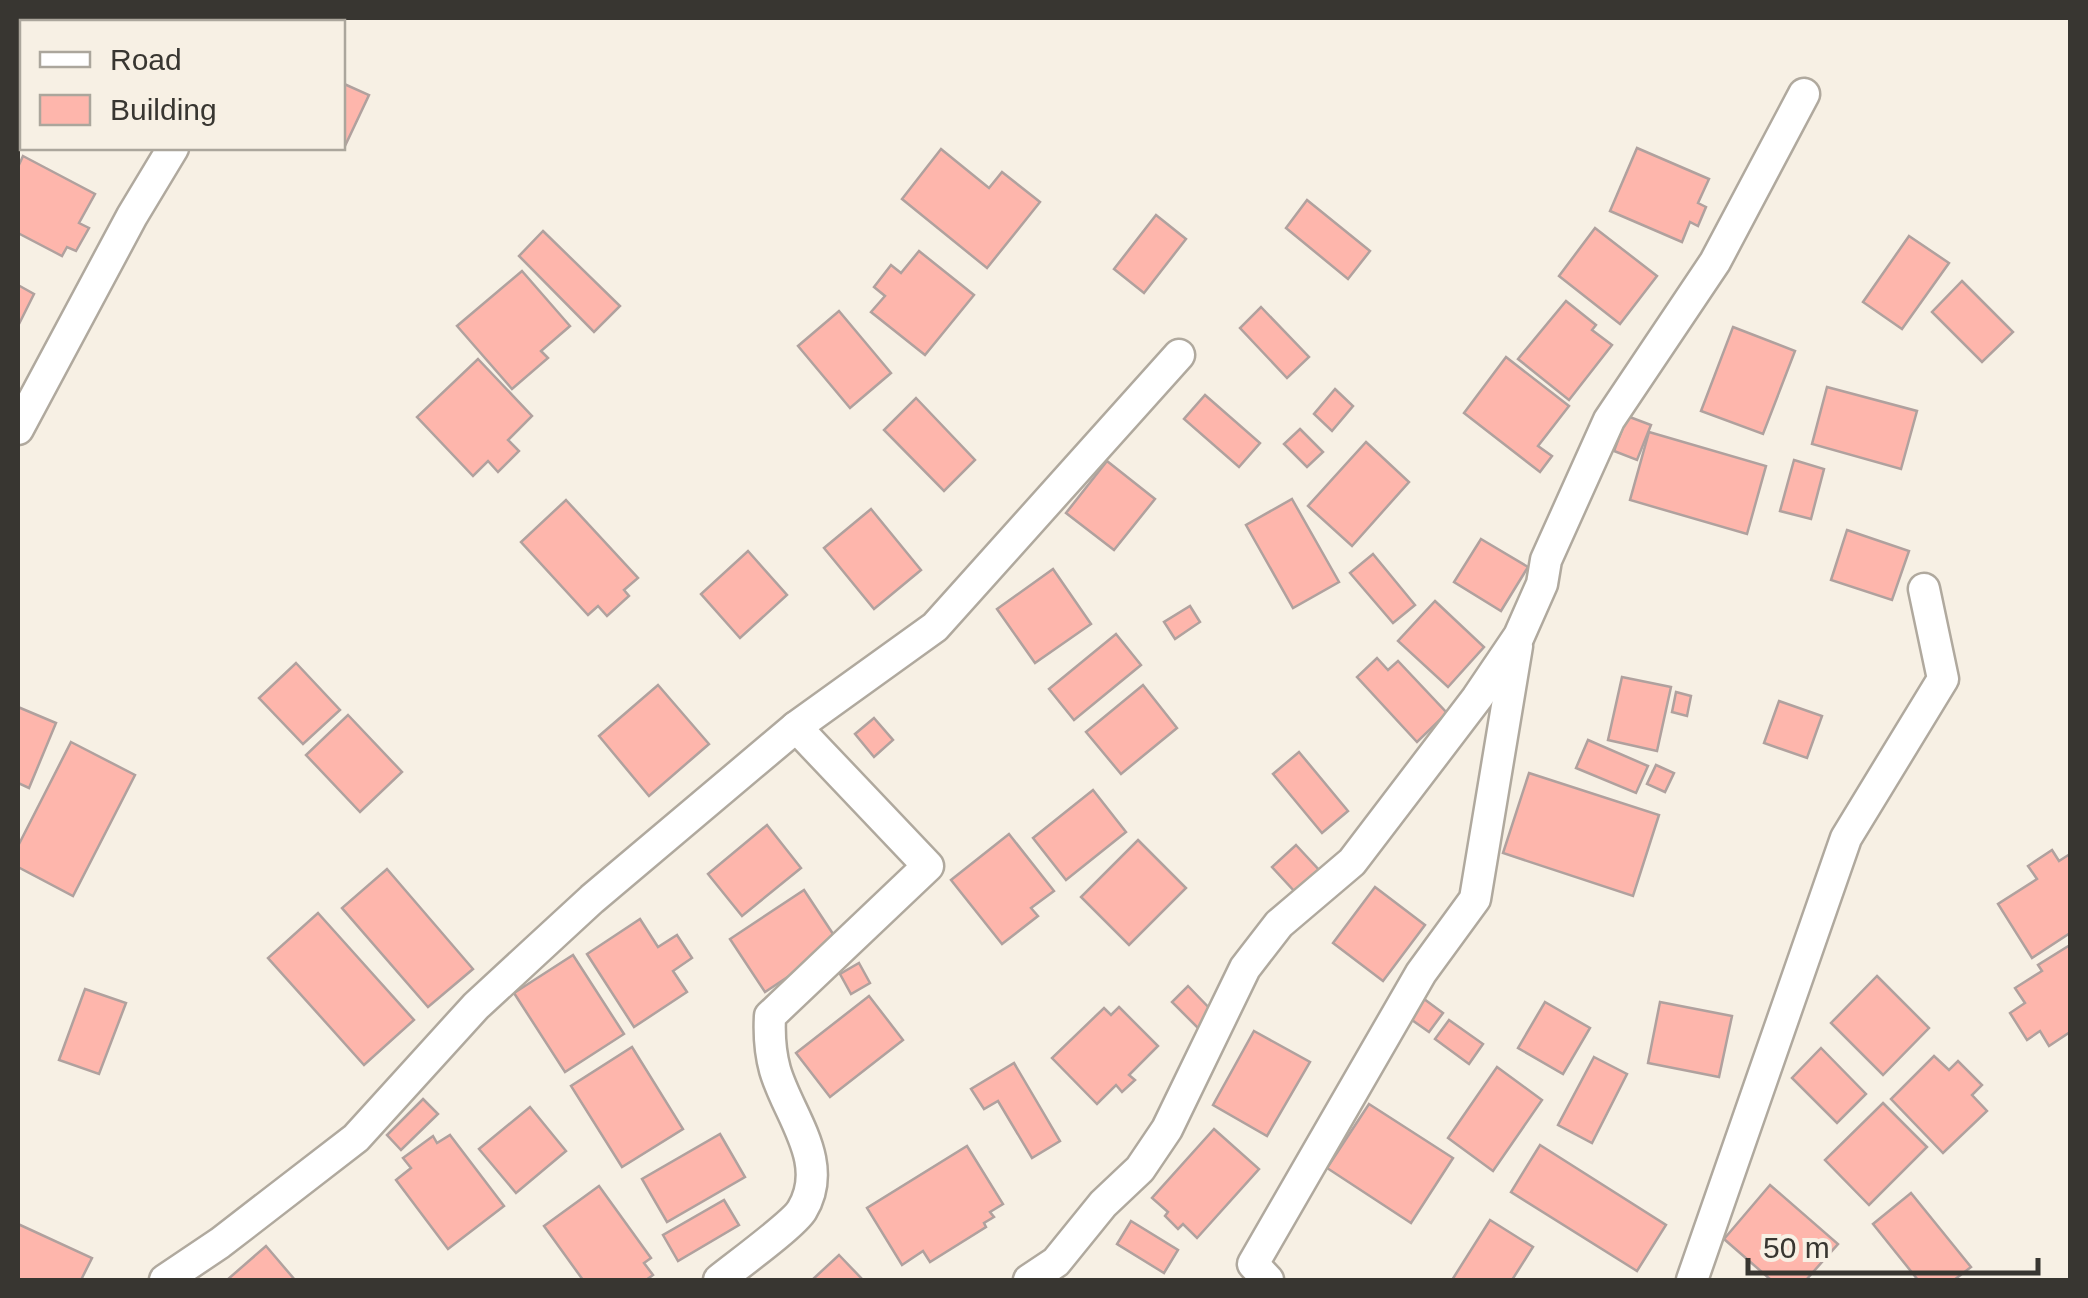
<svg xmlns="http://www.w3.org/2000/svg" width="2088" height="1298" font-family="Helvetica,sans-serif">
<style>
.building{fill:#feb6ac;stroke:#b0a19e;stroke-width:2.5}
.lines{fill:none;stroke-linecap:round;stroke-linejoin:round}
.minor-casing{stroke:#b0a99e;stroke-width:35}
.minor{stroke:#fff;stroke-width:30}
</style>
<rect width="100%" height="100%" fill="#f7f0e4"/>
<g class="building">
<path d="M116,18H195L192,22H113Z"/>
<path d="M342,83L369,95L344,148L342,147Z"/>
<path d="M1637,148L1709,179L1698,203L1706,207L1698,226L1690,222L1682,242L1610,211Z"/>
<path d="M941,149L989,188L1002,172L1040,202L987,268L902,199Z"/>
<path d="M23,156L95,194L79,223L89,228L76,251L67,247L62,256L18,233V167Z"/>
<path d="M1307,200L1370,251L1348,279L1286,228Z"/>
<path d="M1156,215L1186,239L1144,293L1114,269Z"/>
<path d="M1595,228L1657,276L1620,324L1559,276Z"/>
<path d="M543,231L620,306L594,332L519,256Z"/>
<path d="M1909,236L1949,263L1902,329L1863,302Z"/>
<path d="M919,251L974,295L925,355L871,312L885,296L874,287L891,265L901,273Z"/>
<path d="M522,271L570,326L541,351L548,358L512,389L457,326Z"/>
<path d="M1962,281L2013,332L1982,362L1932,312Z"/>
<path d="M18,285L34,294L18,326Z"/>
<path d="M1566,301L1596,325L1592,330L1612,345L1569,400L1518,359Z"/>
<path d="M1261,307L1309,357L1287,378L1240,328Z"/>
<path d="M839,311L891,373L850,408L798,346Z"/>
<path d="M1733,327L1795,351L1763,434L1701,411Z"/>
<path d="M1506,357L1569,406L1538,446L1552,456L1540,472L1464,413Z"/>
<path d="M478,359L532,416L508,440L519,451L498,472L488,461L473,476L417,417Z"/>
<path d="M1827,387L1917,411L1901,469L1812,444Z"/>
<path d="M1335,389L1353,406L1332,431L1314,414Z"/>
<path d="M1205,395L1260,443L1239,467L1184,419Z"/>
<path d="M916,398L975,460L944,491L884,430Z"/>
<path d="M1627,416L1651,425L1637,460L1614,451Z"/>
<path d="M1300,429L1323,452L1307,467L1284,444Z"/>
<path d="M1649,432L1766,466L1747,534L1630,500Z"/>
<path d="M1366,442L1409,482L1352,546L1308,506Z"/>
<path d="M1794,460L1824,469L1811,519L1780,511Z"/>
<path d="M1107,461L1155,499L1114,550L1066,513Z"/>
<path d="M1292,499L1339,582L1293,608L1246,525Z"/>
<path d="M566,500L638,578L624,590L629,596L607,616L598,606L588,615L521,542Z"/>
<path d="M871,509L921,570L874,609L824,548Z"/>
<path d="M1847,530L1909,551L1892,600L1831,580Z"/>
<path d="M1481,539L1528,567L1501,611L1454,582Z"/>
<path d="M748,551L787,595L740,638L701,594Z"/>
<path d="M1373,554L1415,605L1393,623L1350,573Z"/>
<path d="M1053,569L1091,624L1035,663L997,609Z"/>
<path d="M1435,601L1484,647L1448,687L1398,641Z"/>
<path d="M1190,606L1200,622L1175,639L1164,622Z"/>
<path d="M1116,634L1141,665L1074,720L1049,689Z"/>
<path d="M1377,658L1388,670L1398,661L1447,713L1417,742L1357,677Z"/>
<path d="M296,663L340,710L303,744L259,698Z"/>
<path d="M1622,677L1671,687L1657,751L1608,740Z"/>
<path d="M658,685L709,744L649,796L599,736Z"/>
<path d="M1143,685L1177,728L1121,774L1086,732Z"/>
<path d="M1676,692L1691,696L1687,716L1672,712Z"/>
<path d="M1779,701L1822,716L1807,758L1764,743Z"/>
<path d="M18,707L56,723L29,788L18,783Z"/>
<path d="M348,715L402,772L360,812L306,755Z"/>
<path d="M874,718L893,740L874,757L855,734Z"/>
<path d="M1588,740L1648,766L1636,793L1576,768Z"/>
<path d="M71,742L135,775L73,896L18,867V846Z"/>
<path d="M1299,752L1348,811L1322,833L1273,774Z"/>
<path d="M1656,765L1674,773L1665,792L1647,784Z"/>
<path d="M1529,773L1659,815L1633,896L1503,853Z"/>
<path d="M1093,790L1126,832L1066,880L1033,838Z"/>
<path d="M767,825L801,868L742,916L708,874Z"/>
<path d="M1009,834L1054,891L1031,908L1038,916L1002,944L951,880Z"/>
<path d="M1138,840L1186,888L1129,945L1081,897Z"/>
<path d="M1296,845L1320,871L1296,893L1272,867Z"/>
<path d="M2052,850L2059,861L2070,854V933L2032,958L1998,904L2037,879L2028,866Z"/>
<path d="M387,869L473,969L428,1007L342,908Z"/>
<path d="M1375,887L1425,925L1383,981L1333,943Z"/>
<path d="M804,890L839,943L765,992L730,939Z"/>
<path d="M318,913L414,1020L364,1065L268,958Z"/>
<path d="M640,919L658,947L677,935L692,958L673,971L687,992L634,1027L587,954Z"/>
<path d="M2070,945V1032L2049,1046L2040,1031L2027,1040L2010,1013L2025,1003L2015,988L2042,971L2038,965Z"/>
<path d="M573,955L624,1034L565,1072L514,993Z"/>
<path d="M859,963L870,983L851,994L840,974Z"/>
<path d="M1877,976L1929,1028L1883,1075L1831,1023Z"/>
<path d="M1188,986L1214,1013L1198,1028L1172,1002Z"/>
<path d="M85,989L126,1003L99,1074L59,1060Z"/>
<path d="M1416,993L1443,1013L1429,1032L1402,1013Z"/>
<path d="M869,996L903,1040L830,1097L796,1053Z"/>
<path d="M1545,1002L1590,1028L1563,1074L1518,1048Z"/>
<path d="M1660,1002L1732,1016L1719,1077L1648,1063Z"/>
<path d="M1119,1007L1158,1046L1129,1075L1135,1080L1122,1092L1116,1085L1097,1104L1052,1058L1104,1008L1111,1015Z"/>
<path d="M1449,1020L1483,1044L1469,1064L1435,1039Z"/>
<path d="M1254,1031L1310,1062L1267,1136L1213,1105Z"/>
<path d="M632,1047L683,1129L622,1167L571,1086Z"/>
<path d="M1821,1048L1866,1094L1837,1123L1792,1078Z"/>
<path d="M1934,1056L1949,1070L1958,1061L1982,1085L1972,1095L1987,1111L1943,1153L1891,1099Z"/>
<path d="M1594,1057L1627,1074L1592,1143L1558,1125Z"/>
<path d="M1014,1063L1060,1141L1032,1158L998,1101L984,1109L971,1089Z"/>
<path d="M1497,1067L1542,1100L1493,1171L1448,1138Z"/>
<path d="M423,1099L438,1114L401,1150L387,1135Z"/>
<path d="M1883,1103L1927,1147L1869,1205L1825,1160Z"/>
<path d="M1369,1104L1453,1158L1411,1223L1327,1168Z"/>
<path d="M530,1107L566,1151L516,1193L479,1149Z"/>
<path d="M1214,1129L1259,1169L1197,1238L1183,1224L1178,1229L1165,1216L1168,1212L1152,1198Z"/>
<path d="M720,1134L745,1177L667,1222L642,1179Z"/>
<path d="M450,1135L504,1206L448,1249L396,1180L411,1168L403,1158L433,1136L437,1143Z"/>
<path d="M1540,1145L1666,1225L1637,1271L1511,1192Z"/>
<path d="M967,1146L1003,1204L990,1212L994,1217L984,1223L986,1227L930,1262L923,1251L902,1265L867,1208Z"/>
<path d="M1770,1185L1838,1244L1806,1280H1771L1724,1239Z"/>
<path d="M599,1186L651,1258L644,1263L653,1275L646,1280H583L544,1226Z"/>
<path d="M1911,1193L1971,1267L1954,1280H1918L1873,1224Z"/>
<path d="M724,1200L739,1225L678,1261L663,1235Z"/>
<path d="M1490,1220L1533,1247L1512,1280H1452Z"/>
<path d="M1131,1221L1178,1250L1164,1273L1117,1244Z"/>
<path d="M18,1224L92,1258L81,1280H18Z"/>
<path d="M266,1246L295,1280H227Z"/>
<path d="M839,1255L863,1280H812Z"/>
</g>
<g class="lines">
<g class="minor-casing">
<g id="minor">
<path d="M249,22L252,18"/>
<path d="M18,429L132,216L173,148"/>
<path d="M796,727L935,627L1179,355"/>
<path d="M165,1280L220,1243L356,1138L476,1006L592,899L796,727L928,866L770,1016C769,1035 770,1052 775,1070C788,1115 831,1162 802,1210C794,1224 735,1267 719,1280"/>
<path d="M1029,1280L1056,1262L1103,1204L1140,1169L1167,1129L1245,968L1279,924L1352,862L1477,698L1519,636L1542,584L1546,560L1609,420L1715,262L1804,94"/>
<path d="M1268,1280L1253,1264L1421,973L1475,899L1517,646"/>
<path d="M1692,1280L1846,838L1943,679L1924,589"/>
</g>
</g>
<use href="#minor" class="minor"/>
</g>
<rect width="2088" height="1298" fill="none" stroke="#383631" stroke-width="40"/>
<rect x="20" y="20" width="325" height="130" fill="#f7f0e4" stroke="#aba69c" stroke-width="2.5"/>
<rect x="40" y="52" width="50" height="15" fill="#ffffff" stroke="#aba69c" stroke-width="2.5"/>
<text x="110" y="70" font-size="30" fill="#383631">Road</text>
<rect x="40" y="95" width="50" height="30" fill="#feb6ac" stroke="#aba69c" stroke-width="2.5"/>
<text x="110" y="120" font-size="30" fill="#383631">Building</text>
<path d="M1748 1258v15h290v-15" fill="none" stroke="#383631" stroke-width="5"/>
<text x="1763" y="1258" font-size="30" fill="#383631" stroke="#f7f0e4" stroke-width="8" paint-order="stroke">50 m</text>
</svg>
